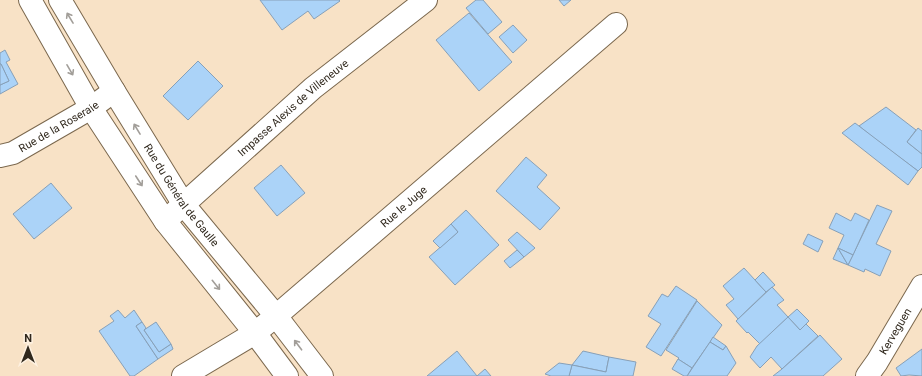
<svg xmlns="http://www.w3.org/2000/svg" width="922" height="376" font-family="Roboto,sans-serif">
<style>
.building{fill:#abd3f8;stroke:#87a0b8}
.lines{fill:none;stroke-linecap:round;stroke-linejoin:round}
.minor-casing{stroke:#7b684e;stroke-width:24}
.major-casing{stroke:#7b684e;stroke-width:24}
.minor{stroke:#fff;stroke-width:22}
.major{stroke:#fff;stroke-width:22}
.oneway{stroke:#a29e99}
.labels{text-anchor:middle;stroke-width:3.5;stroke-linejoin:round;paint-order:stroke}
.street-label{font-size:11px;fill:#30281d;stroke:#fef1e0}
</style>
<rect width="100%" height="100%" fill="#f8e2c6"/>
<g class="building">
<path d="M260,0H339L340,1L314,19L308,11L282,30Z"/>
<path d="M476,0H483L502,22L488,34L466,8Z"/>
<path d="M559,0H571L564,6Z"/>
<path d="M469,13L512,62L479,91L436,40Z"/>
<path d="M513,25L527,40L513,53L499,37Z"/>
<path d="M5,50L10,60L6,62L18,84L0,94V85L9,81L1,64H0V53Z"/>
<path d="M198,61L223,86L188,120L163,96Z"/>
<path d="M0,64H1L9,81L0,85Z"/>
<path d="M886,107L916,130L907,142L922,154V167L918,171L875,139L859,126Z"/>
<path d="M855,123L918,171L908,185L842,133Z"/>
<path d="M918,128L922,131V154L907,142Z"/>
<path d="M526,157L547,175L537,187L560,208L540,230L496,191Z"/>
<path d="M281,165L305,193L277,216L254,188Z"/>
<path d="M51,183L72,208L34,239L13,214Z"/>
<path d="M877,205L892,211L876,244L891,251L880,276L865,269L864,272L848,265Z"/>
<path d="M466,210L499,245L455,285L429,257L458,232L451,224Z"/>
<path d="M836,213L851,221L855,213L869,220L853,255L838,248L844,235L829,228Z"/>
<path d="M451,224L458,232L440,248L433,241Z"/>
<path d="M517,232L535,248L524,257L508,240Z"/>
<path d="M808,234L823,241L818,252L803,244Z"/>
<path d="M838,248L848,265L833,259Z"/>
<path d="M838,248L853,255L848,265Z"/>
<path d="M517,250L524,257L510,268L504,261Z"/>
<path d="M744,268L766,292L738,319L726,305L734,299L723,286Z"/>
<path d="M763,272L775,285L766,292L755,280Z"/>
<path d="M676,286L697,300L661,356L646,347L661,324L648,316L662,294L668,297Z"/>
<path d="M772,287L784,300L777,305L788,317L760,344L748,332L747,333L736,321Z"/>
<path d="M697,301L722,325L692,368L678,359L679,358L666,350Z"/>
<path d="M797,309L809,321L800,330L788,317Z"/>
<path d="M118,310L125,318L134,310L142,322L136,326L158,359L134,376H130L99,331L114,321L110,316Z"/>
<path d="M788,317L800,330L806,324L818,336L782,369L771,357L760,368L750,357L757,346Z"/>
<path d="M142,322L146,328L144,330L159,352L171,344L173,349L158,359L136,326Z"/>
<path d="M156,322L171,344L159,352L144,330Z"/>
<path d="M820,335L842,359L823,376H773L782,369Z"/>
<path d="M713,337L726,346L723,350L710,342Z"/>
<path d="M710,342L723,350L726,346L736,363L727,376H687Z"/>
<path d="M922,349V376L909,375L901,376L896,368Z"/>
<path d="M457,351L477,376H427Z"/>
<path d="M583,351L609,357L606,372L572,365Z"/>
<path d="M609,357L636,362L633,376H569L572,365L606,372Z"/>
<path d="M678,359L692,368L687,376H684L672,369Z"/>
<path d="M559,363L572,365L569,376H551L545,374Z"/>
<path d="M485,369L491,376H477Z"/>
</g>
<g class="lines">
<g class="minor-casing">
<g id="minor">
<path id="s1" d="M0,156L13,153L91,108L114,91"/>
<path id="s2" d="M165,221L313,88L426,0"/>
<path id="s3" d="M183,376L255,333L276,316L616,24"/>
<path id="s4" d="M867,376L877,362L922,286"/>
</g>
</g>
<g class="major-casing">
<g id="major">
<path d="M30,0L91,108L165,221L255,333L287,376"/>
<path id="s5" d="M60,0L114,91L184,205L276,316L322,376"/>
</g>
</g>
<use href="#minor" class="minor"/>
<use href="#major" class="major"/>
</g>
<defs><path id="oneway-shaft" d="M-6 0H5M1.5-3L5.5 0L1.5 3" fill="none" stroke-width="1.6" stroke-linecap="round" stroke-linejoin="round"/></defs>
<g class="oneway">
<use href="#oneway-shaft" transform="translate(70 18) rotate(-121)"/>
<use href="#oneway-shaft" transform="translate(70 70) rotate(60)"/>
<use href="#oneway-shaft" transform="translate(137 129) rotate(-121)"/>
<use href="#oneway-shaft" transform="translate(139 181) rotate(57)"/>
<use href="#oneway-shaft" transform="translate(216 285) rotate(51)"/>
<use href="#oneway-shaft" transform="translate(298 345) rotate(-127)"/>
</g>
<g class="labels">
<g class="street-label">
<text dy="4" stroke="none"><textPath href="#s2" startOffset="171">Impasse Alexis de Villeneuve</textPath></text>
<text dy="4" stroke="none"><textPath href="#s1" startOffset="66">Rue de la Roseraie</textPath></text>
<text dy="4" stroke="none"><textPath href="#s5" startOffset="230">Rue du Général de Gaulle</textPath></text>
<text dy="4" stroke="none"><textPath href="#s3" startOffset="279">Rue le Juge</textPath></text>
<text dy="4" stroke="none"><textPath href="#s4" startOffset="53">Kerveguen</textPath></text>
</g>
</g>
<g transform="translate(28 348)" stroke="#fef1e0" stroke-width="3" paint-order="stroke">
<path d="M0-3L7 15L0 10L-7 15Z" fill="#30281d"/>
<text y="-6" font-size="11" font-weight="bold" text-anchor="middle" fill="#30281d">N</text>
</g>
</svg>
